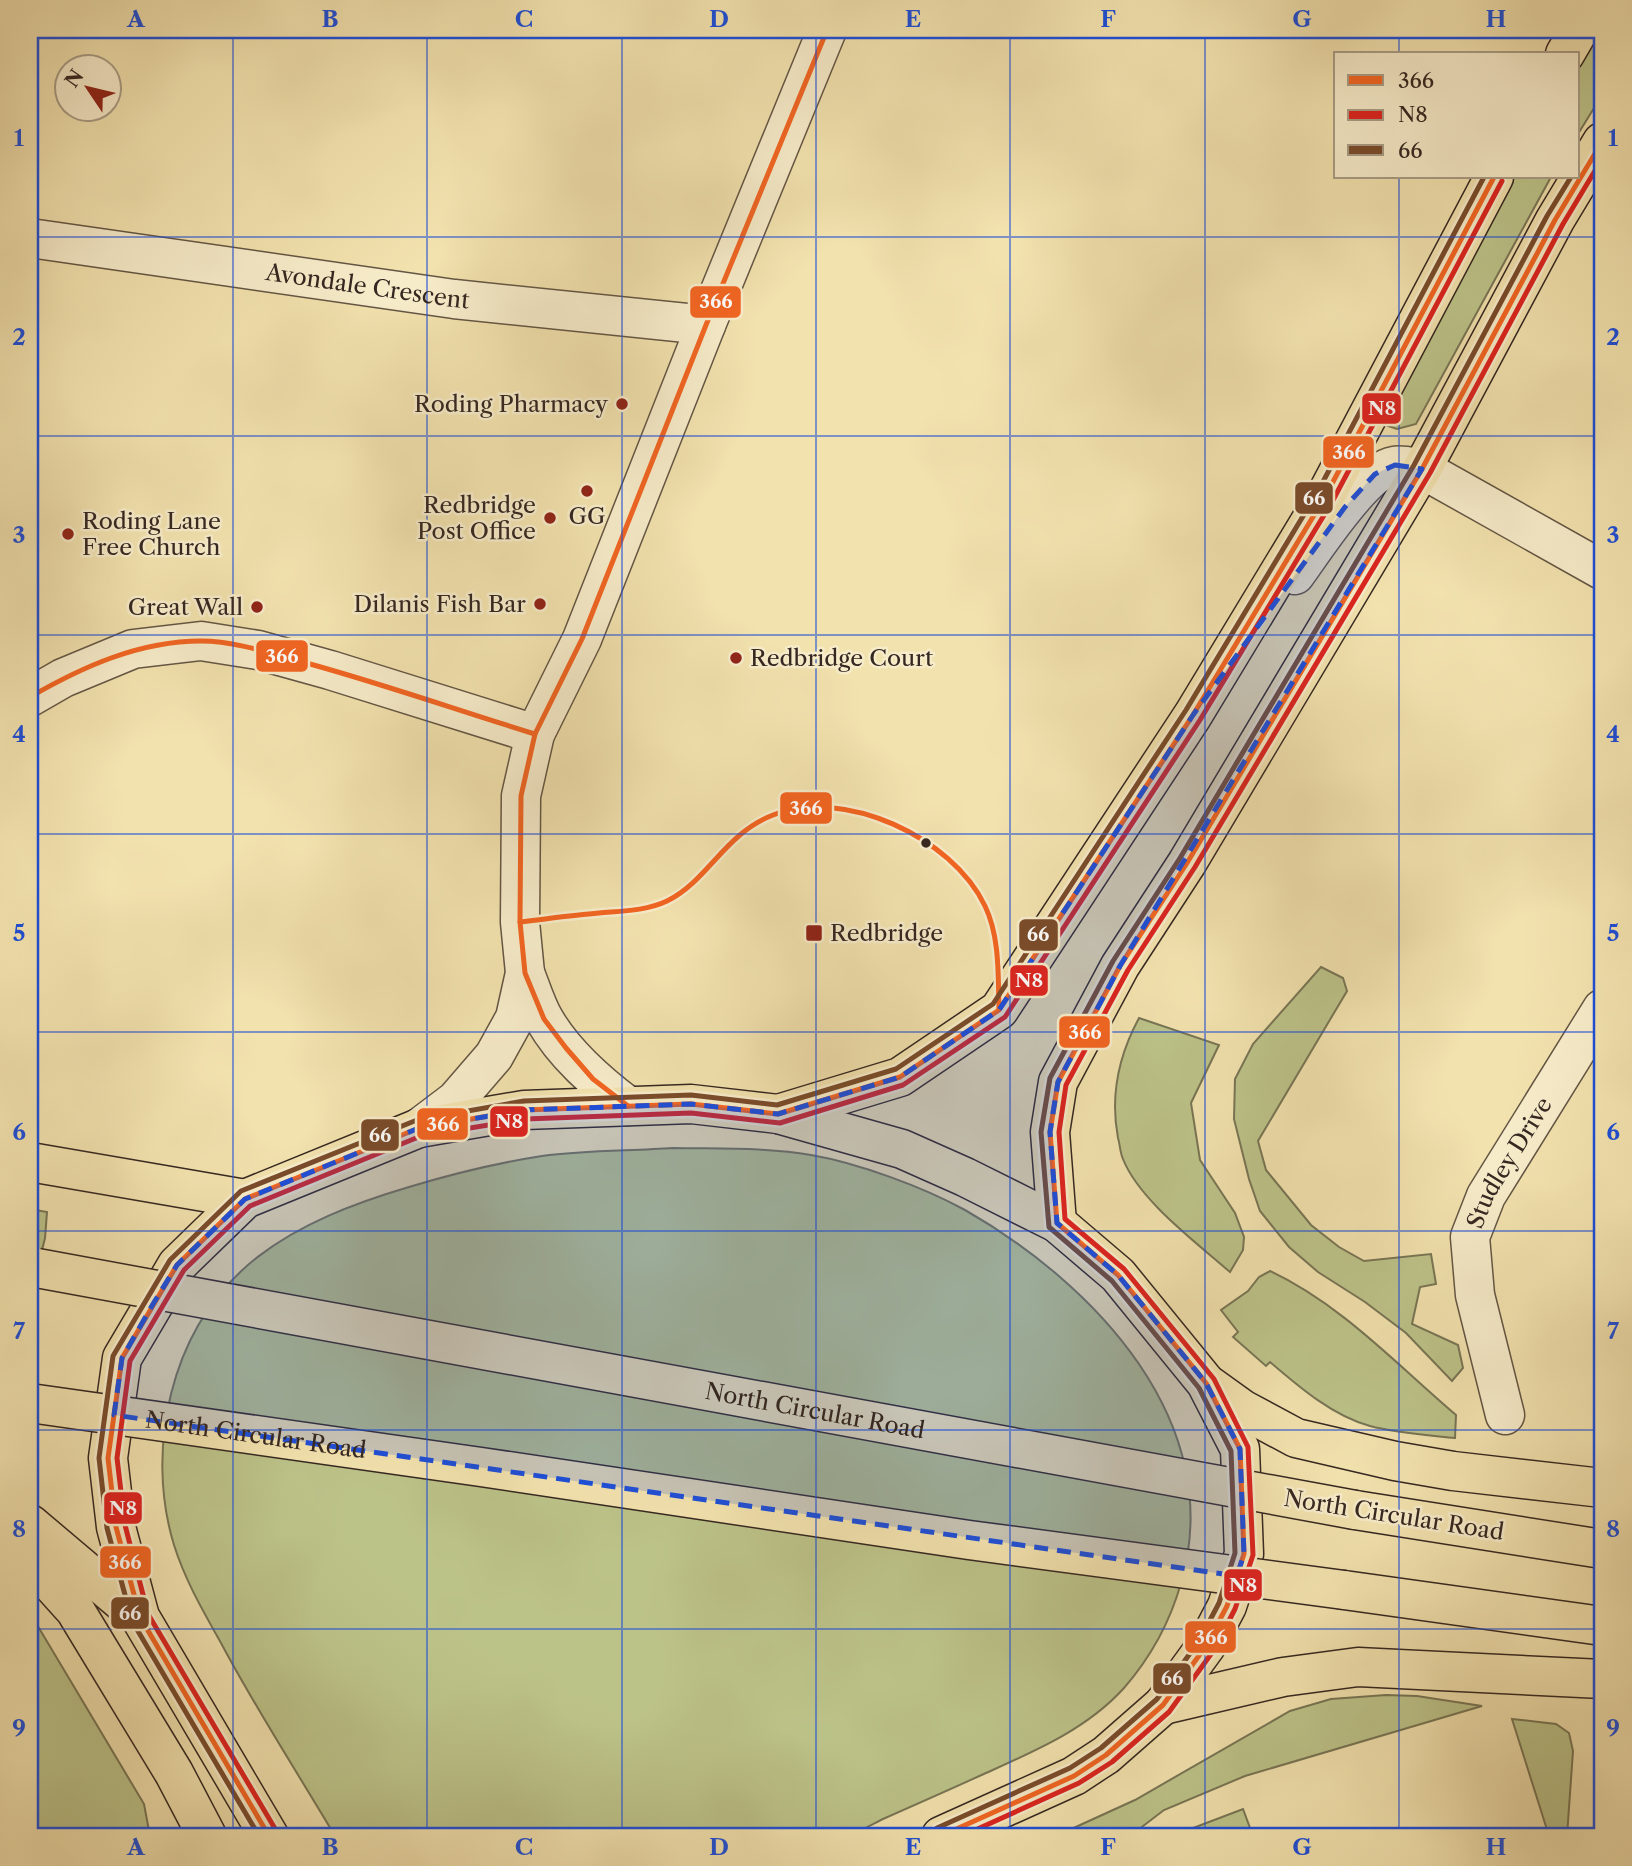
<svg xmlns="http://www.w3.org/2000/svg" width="1632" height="1866" font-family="'Libre Caslon Text',serif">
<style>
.green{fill:#bcc389;stroke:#787555;stroke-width:2}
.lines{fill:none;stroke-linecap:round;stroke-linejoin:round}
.minor-casing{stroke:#645644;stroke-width:41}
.tertiary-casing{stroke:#645644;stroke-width:41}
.trunk-casing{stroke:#352721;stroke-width:41}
.minor{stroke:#f7ecca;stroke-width:38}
.tertiary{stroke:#f7ecca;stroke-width:38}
.trunk{stroke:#f2e2ae;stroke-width:38}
.trunk-bridge-casing{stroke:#352721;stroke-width:41;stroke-linecap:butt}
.trunk-bridge{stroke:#f2e2ae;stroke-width:38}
.bus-1-casing{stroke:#f7ecca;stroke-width:10}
.bus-2-casing{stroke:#f7ecca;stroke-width:10}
.bus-3-casing{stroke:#f7ecca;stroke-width:10}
.bus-1{stroke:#f26522;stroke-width:5}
.bus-2{stroke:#dc241f;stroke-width:5}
.bus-3{stroke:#7a4b2a;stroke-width:5}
.marked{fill:#1d4ed8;fill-opacity:0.2;stroke:#1d4ed8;stroke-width:5;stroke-dasharray:14 9;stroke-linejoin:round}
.grid{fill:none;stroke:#1d4ed8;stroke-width:2;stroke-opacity:0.55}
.poi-dot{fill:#8f2418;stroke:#f7ecca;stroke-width:2.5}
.bus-dot{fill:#352721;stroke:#f7ecca;stroke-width:2.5}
.labels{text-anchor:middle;stroke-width:5;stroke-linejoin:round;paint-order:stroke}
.street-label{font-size:23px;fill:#352721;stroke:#f7ecca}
.poi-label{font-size:23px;fill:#352721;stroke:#f7ecca;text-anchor:end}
.line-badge{stroke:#f7ecca;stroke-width:2.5}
.badge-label{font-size:19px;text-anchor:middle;font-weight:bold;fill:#fff}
.neatline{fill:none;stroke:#1d4ed8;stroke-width:2.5}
.grid-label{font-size:23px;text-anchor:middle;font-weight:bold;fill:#1d4ed8}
</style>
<rect width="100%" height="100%" fill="#f2e2ae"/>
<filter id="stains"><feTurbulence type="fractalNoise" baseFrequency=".00286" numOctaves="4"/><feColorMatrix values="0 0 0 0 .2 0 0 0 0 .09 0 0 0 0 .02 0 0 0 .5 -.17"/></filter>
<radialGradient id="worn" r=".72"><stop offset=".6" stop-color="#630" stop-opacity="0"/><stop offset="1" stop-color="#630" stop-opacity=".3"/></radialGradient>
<g class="green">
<path d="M1602,30V95L1578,134V69Z"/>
<path d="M1514,177H1551L1416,424L1397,429L1388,426L1387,419L1444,302Z"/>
<path d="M1321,967L1343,978L1347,991L1258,1141L1266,1170L1311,1225L1339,1247L1364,1261L1431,1254L1436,1284L1420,1287L1412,1324L1458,1345L1463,1368L1452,1381L1406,1333L1365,1302L1318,1272L1289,1247L1260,1211L1249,1179L1234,1119L1235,1079L1253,1044Z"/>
<path d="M1139,1018L1219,1045L1191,1103L1200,1160L1235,1213L1244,1237L1243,1250L1230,1272C1197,1243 1139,1200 1123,1159C1120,1153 1120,1144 1118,1138C1110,1096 1119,1055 1139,1018Z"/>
<path d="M673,1148C719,1149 766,1147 811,1155C858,1163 923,1187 965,1210C1093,1283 1228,1422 1181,1583C1170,1622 1151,1657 1124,1688C1087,1729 1035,1751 986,1773C951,1789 917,1804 883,1819C871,1825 857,1834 844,1836C831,1839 814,1836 801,1836C763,1836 726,1836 689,1836C571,1836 453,1836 335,1836C297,1772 256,1709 221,1643C203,1611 185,1580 174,1545C159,1496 159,1443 171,1394C202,1269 294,1221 409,1187C452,1174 497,1163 542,1156C585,1150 630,1151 673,1148Z"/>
<path d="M30,1209L47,1212L45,1238L30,1299Z"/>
<path d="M1270,1271C1342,1305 1396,1364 1456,1415L1455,1438C1427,1435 1397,1433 1370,1426C1333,1416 1299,1387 1270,1362L1266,1366L1233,1337L1238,1332L1221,1310L1248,1291L1259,1277Z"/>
<path d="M30,1613L144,1804L150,1836H30Z"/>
<path d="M1386,1695L1417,1696L1482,1706L1245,1776L1164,1810L1130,1836H1056L1135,1800L1290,1711L1331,1699Z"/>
<path d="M1512,1719L1556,1724L1569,1733L1573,1751L1567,1836H1549Z"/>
<path d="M1243,1809L1253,1836H1174L1180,1833Z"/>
</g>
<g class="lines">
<g class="minor-casing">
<g id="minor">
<path id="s1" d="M30,238L454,299L706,325"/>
<path d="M1295,575C1315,548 1363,471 1394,466C1403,464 1414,468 1422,469L1602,570"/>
<path id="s2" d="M1505,1415L1475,1295L1470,1237L1486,1196L1602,1009"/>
</g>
</g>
<g class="tertiary-casing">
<g id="tertiary">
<path d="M30,697L63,678L133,649L201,641L258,650L330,670L535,734"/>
<path d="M525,973C531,988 536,1005 544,1019C564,1054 596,1082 628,1106"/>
<path d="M419,1128L456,1100L494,1056L515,1018L525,973L520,922L521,796L535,734L582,639L706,325L827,30"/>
</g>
</g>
<g class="trunk-casing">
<g id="trunk">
<path d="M1565,54L1579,30"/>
<path d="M778,1114L900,1077L999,1010L1193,715L1325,497L1494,177"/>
<path d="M30,1162L245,1199"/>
<path d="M1057,1223L1050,1132L1058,1082L1120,966L1187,863L1422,469L1555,220L1602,142"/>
<path d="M1210,1386L1242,1409L1296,1438L1395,1461L1453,1471L1602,1488"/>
<path d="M1355,1510L1602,1549"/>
<path d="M30,1524L140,1617"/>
<path d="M30,1560L75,1610L174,1773L207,1836"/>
<path d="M1344,1590L1602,1626"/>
<path d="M1163,1705L1283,1677L1358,1667L1602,1679"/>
<path d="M269,1836L140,1617L116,1527L108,1458L122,1358L177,1265L245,1199L419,1128L524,1110L691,1104L778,1114L902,1149L965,1177L1057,1223L1118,1275L1206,1383L1240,1449L1244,1554L1227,1606L1206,1646L1163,1705L1106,1755L1074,1776L941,1836"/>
</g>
</g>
<use href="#minor" class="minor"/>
<use href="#tertiary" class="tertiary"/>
<use href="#trunk" class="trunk"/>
<g class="trunk-bridge-casing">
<g id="trunk-bridge">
<path id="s3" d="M37,1268L1355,1510"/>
<path id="s4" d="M30,1403L481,1467L969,1540L1344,1590"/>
</g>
</g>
<use href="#trunk-bridge" class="trunk-bridge"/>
<g class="bus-1-casing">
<g id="bus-1">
<path d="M30,697C82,667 139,641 201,641C236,641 276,655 310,664C386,685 460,711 535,734"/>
<path d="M520,922C546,919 573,915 599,913C621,911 646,911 667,901C708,881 724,834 773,815C844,787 952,837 985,906C1000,937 998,976 999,1010"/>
<path d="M628,1106L593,1079L566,1048L544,1019L525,973L520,922L521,796L535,734L582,639L706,325L827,30"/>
<path d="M269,1836L140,1617L116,1527L108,1458L122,1358L177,1265L245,1199L419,1128L524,1110L691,1104L778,1114L900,1077L999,1010L1193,715L1325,497L1494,177"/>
<path d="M941,1836L1074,1776L1106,1755L1163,1705L1206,1646L1227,1606L1244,1554L1240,1449L1206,1383L1118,1275L1057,1223L1050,1132L1058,1082L1120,966L1187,863L1422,469L1555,220L1602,142"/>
</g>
</g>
<g class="bus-2-casing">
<g id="bus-2">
<path d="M277,1832L148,1614L125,1525L117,1458L130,1361L184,1270L250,1206L421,1136L525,1119L691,1113L780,1123L903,1085L1005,1017L1200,720L1332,502L1502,181"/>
<path d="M962,1836L1079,1783L1112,1762L1169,1712L1214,1650L1235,1609L1253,1555L1248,1447L1214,1379L1124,1269L1065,1219L1059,1132L1066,1085L1128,970L1195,867L1430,473L1563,224L1602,159"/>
</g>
</g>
<g class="bus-3-casing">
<g id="bus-3">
<path d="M937,1828L1070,1768L1101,1748L1157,1699L1199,1641L1219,1603L1235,1553L1231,1451L1199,1388L1112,1281L1049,1227L1041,1132L1050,1078L1113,961L1180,858L1414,465L1547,216L1571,177"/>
<path d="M259,1836L132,1621L107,1528L99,1458L113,1356L170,1260L241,1191L417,1120L524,1101L691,1095L777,1105L896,1069L993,1004L1186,710L1317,493L1484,177"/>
</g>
</g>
<use href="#bus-1" class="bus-1"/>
<use href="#bus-2" class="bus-2"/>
<use href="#bus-3" class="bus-3"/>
</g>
<path class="marked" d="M1395,465L1422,469L1120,966L1058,1082L1050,1132L1057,1223L1118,1275L1206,1383L1240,1449L1244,1554L1237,1576L114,1415L122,1358L153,1304L177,1265L245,1199L419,1128L524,1110L691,1104L778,1114L900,1077L999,1010L1193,715L1345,507L1375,474Z"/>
<path class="grid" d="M233,30V1836M427,30V1836M622,30V1836M816,30V1836M1010,30V1836M1205,30V1836M1399,30V54M1399,177V1836M30,237H1602M30,436H1602M30,635H1602M30,834H1602M30,1032H1602M30,1231H1602M30,1430H1602M30,1629H1602"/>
<g class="poi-dot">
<circle cx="622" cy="404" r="7"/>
<circle cx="587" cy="491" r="7"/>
<circle cx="550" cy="518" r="7"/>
<circle cx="68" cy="534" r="7"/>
<circle cx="540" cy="604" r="7"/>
<circle cx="257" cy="607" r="7"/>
<circle cx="736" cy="658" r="7"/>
<rect x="805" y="924" width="18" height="18" rx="3.5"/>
</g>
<circle class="bus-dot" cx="926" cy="843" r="6"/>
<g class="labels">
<g class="street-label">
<text dy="8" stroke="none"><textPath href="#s1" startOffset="341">Avondale Crescent</textPath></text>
<text dy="8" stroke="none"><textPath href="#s2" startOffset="266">Studley Drive</textPath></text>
<text dy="8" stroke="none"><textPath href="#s3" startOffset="791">North Circular Road</textPath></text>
<text dy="8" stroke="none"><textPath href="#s4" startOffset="228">North Circular Road</textPath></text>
<text transform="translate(1394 1515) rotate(9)" y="8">North Circular Road</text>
</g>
<g class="poi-label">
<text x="608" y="412">Roding Pharmacy</text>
<text x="536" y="513">Redbridge<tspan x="536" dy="26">Post Office</tspan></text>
<text x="587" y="524" text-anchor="middle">GG</text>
<text x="82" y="529" text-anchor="start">Roding Lane<tspan x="82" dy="26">Free Church</tspan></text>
<text x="526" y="612">Dilanis Fish Bar</text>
<text x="243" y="615">Great Wall</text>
<text x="750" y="666" text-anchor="start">Redbridge Court</text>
<text x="830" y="941" text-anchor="start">Redbridge</text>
</g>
</g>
<g class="line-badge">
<rect x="689" y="285" width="53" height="34" rx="7" fill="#f26522"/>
<rect x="1361" y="392" width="41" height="33" rx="7" fill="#dc241f"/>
<rect x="1322" y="435" width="53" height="34" rx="7" fill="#f26522"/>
<rect x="1294" y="481" width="40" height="34" rx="7" fill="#7a4b2a"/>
<rect x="255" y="639" width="54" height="34" rx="7" fill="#f26522"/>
<rect x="779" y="791" width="54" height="34" rx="7" fill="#f26522"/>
<rect x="1018" y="918" width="41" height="34" rx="7" fill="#7a4b2a"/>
<rect x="1009" y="964" width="40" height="33" rx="7" fill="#dc241f"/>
<rect x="1058" y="1015" width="53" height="34" rx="7" fill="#f26522"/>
<rect x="489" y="1105" width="40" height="33" rx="7" fill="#dc241f"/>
<rect x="416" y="1107" width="53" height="34" rx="7" fill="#f26522"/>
<rect x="360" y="1118" width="40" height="34" rx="7" fill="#7a4b2a"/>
<rect x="103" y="1491" width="40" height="34" rx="7" fill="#dc241f"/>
<rect x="99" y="1545" width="53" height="34" rx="7" fill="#f26522"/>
<rect x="1223" y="1568" width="40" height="34" rx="7" fill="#dc241f"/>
<rect x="110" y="1596" width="40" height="34" rx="7" fill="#7a4b2a"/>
<rect x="1184" y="1620" width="53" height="34" rx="7" fill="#f26522"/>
<rect x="1152" y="1662" width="40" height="33" rx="7" fill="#7a4b2a"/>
</g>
<g class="badge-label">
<text x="716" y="308">366</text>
<text x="1382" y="415">N8</text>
<text x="1349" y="459">366</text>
<text x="1314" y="505">66</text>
<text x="282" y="663">366</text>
<text x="806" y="815">366</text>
<text x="1038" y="941">66</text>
<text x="1029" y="987">N8</text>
<text x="1085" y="1039">366</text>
<text x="509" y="1128">N8</text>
<text x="443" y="1131">366</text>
<text x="380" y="1142">66</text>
<text x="123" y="1515">N8</text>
<text x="125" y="1569">366</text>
<text x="1243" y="1592">N8</text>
<text x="130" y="1620">66</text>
<text x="1211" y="1644">366</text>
<text x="1172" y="1685">66</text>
</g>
<rect width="1632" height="1866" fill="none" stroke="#f2e2ae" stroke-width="77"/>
<rect x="1334" y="52" width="245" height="126" fill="#f7ecca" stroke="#a99d86" stroke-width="2"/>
<rect x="1348" y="75" width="35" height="10" fill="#f26522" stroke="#a99d86" stroke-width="2"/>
<text x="1398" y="88" font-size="21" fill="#352721">366</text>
<rect x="1348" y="110" width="35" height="10" fill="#dc241f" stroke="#a99d86" stroke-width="2"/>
<text x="1398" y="122" font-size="21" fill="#352721">N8</text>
<rect x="1348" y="145" width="35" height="10" fill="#7a4b2a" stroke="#a99d86" stroke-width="2"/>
<text x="1398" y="158" font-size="21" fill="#352721">66</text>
<g transform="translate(88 88) rotate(305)"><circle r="33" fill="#f7ecca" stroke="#a99d86" stroke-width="2"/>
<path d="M0-5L12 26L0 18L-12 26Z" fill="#8f2418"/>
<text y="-10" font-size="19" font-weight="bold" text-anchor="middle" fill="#352721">N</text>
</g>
<rect x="38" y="38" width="1556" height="1790" class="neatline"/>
<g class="grid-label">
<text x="136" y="27">A</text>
<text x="330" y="27">B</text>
<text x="524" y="27">C</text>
<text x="719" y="27">D</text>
<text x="913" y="27">E</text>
<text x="1108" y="27">F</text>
<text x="1302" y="27">G</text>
<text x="1496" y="27">H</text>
<text x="19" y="146">1</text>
<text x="1613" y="146">1</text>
<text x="19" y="345">2</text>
<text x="1613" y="345">2</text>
<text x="19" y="543">3</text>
<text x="1613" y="543">3</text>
<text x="19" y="742">4</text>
<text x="1613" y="742">4</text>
<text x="19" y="941">5</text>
<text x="1613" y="941">5</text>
<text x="19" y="1140">6</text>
<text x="1613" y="1140">6</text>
<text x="19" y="1339">7</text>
<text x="1613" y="1339">7</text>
<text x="19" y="1537">8</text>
<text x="1613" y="1537">8</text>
<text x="19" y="1736">9</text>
<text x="1613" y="1736">9</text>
<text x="136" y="1855">A</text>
<text x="330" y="1855">B</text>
<text x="524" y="1855">C</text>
<text x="719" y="1855">D</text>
<text x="913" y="1855">E</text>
<text x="1108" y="1855">F</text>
<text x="1302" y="1855">G</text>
<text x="1496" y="1855">H</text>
</g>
<rect width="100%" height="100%" filter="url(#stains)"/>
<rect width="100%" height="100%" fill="url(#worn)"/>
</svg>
